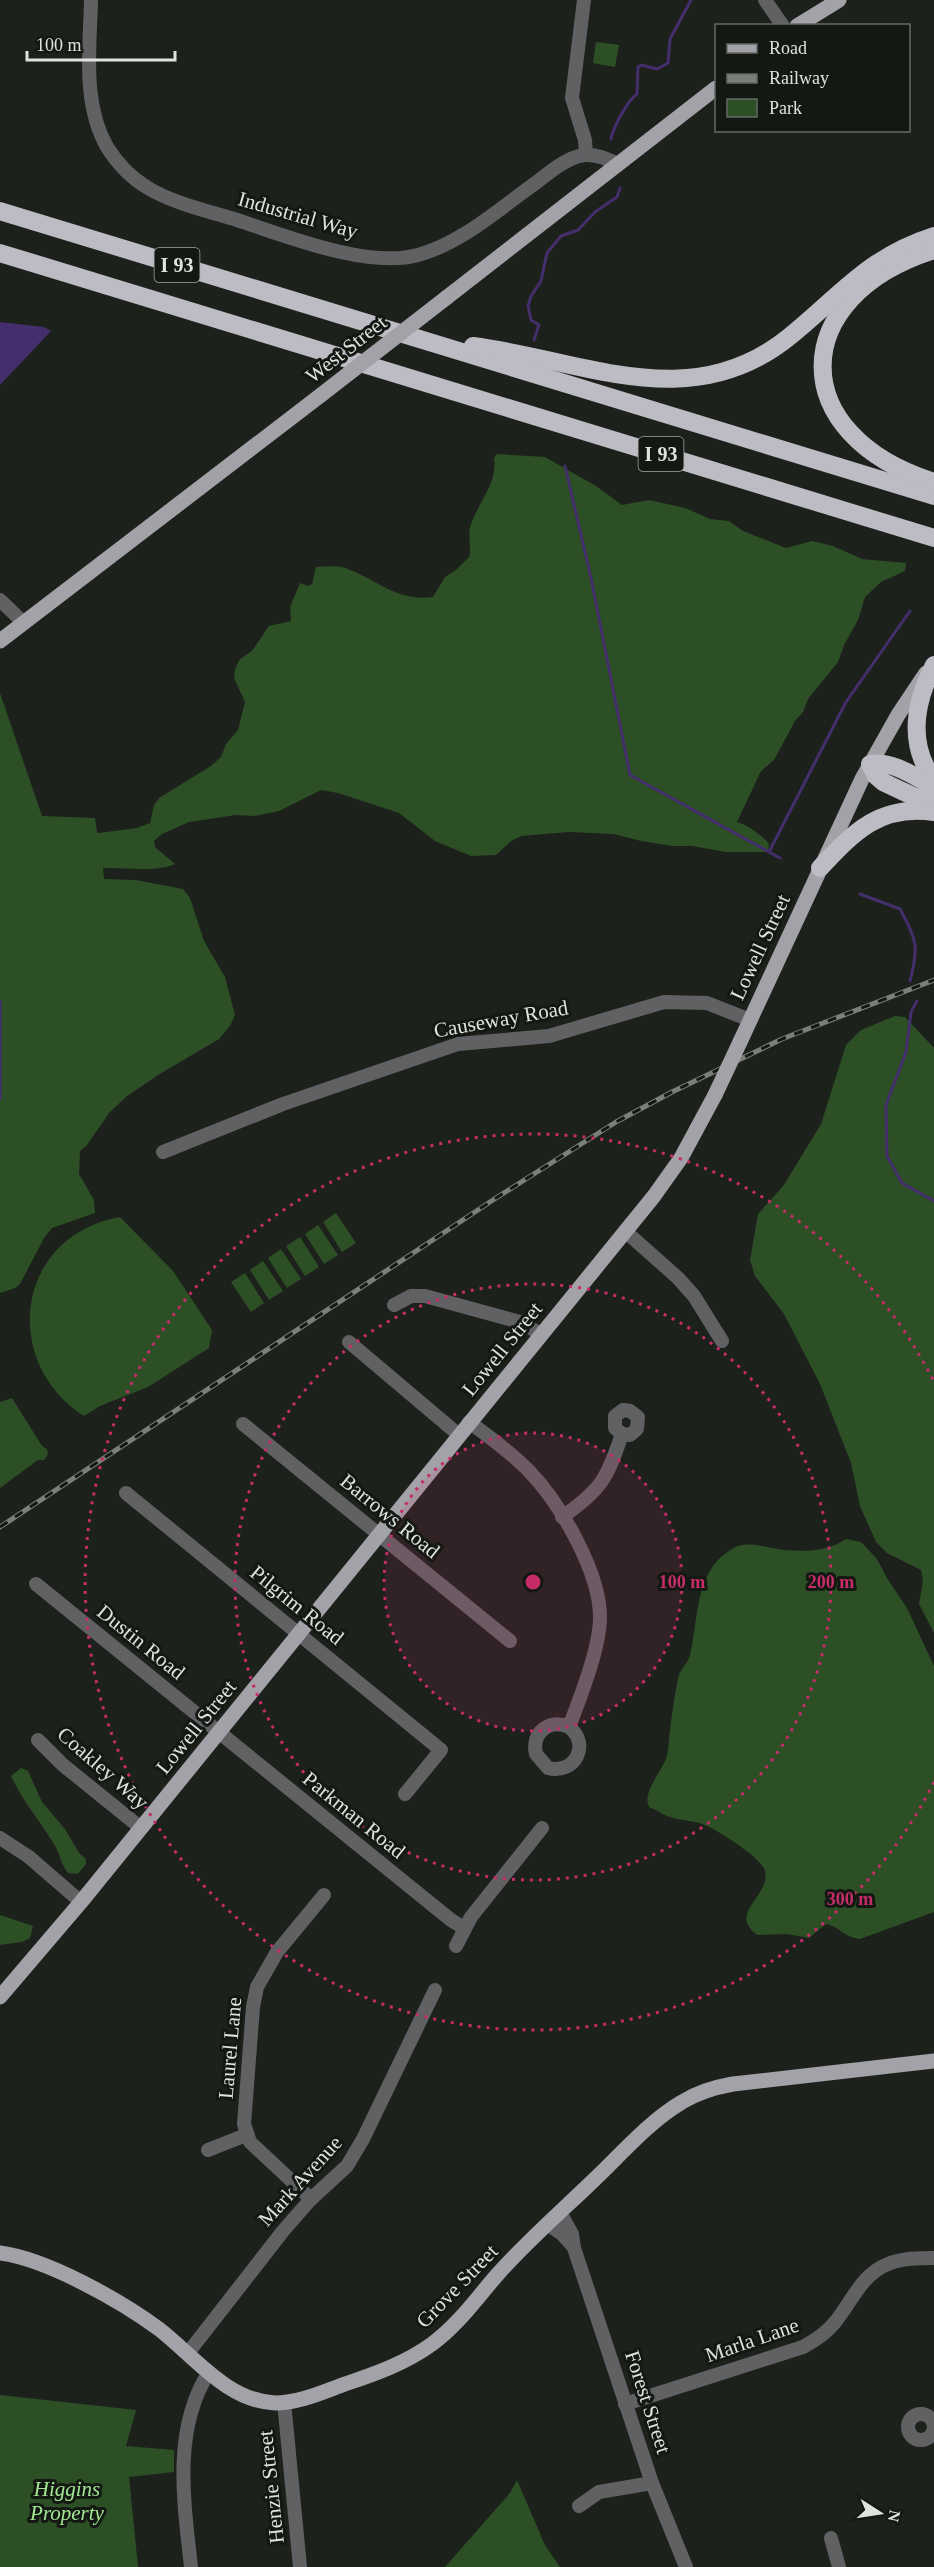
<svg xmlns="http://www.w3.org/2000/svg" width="934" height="2567" font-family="Georgia,serif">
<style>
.green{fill:#2d4f25}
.water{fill:#442e6c}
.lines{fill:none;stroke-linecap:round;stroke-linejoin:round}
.stream{stroke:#442e6c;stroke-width:3}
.minor{stroke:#616164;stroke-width:14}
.major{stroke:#a3a2a8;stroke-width:15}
.highway{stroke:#bdbcc4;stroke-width:18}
.rail-casing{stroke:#7b7f7a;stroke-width:5}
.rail{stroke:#141813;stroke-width:3;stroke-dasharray:9;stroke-linecap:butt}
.major-bridge{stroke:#a3a2a8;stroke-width:15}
.ring{fill:none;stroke:#c52c68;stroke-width:3;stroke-dasharray:3 6}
.labels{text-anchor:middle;stroke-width:6;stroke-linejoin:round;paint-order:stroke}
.shield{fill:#141813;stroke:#a2a5a1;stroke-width:1.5}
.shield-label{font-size:20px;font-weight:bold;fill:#dfe2de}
.street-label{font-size:21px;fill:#dfe2de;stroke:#141813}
.park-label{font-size:21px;font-style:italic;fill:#a2e792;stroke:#141813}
.centre{fill:#c52c68;stroke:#141813;stroke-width:3}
.ring-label{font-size:18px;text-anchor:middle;font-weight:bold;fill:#c52c68;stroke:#141813;stroke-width:6;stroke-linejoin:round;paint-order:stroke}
</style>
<rect width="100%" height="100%" fill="#1d211c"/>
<g class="green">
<path d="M596,42L619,45L615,67L593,63Z"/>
<path d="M497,454L545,457L596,486L622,505L649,500L685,508L710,519L729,521L743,531L786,548L812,541L833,546L862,559L906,563L905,571L881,582L865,597L858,620L844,645L838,662L808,699L803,712L795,721L774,760L761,771L737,822C751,827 759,833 769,844L768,852H726L692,846H673L641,841L614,834L569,832L521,836L511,841L496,855L471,856L435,841L399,813L338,793L321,790L279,811L255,816L236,815L189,822L162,834L154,841L155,847L175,864C155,873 126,867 103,868L104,879L136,880L183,889L190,898L204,941L225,977L235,1015L230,1026L219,1039L158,1075L126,1097L109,1113L87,1145L80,1151L79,1174L94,1200L95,1213L52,1228L44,1238L20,1284L15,1288L0,1293V693L42,816L95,818L97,832L99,833L137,828L150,823L154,805L159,798L211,766L221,757L226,744L238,730L245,702L234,678L235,669L240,659L252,651L269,626L291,621L290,607L300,583L308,586L312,584L316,567C326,567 334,565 345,568C377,579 396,602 433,597L445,577L456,570L469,557C472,546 467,535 471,524C479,501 498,483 494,458Z"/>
<path d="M895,1016L905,1017L934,1048V1633L919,1604L923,1581L921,1570L887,1553L876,1542L860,1506L851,1463L820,1384L784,1314L755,1276L750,1260L758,1214L784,1185L821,1124L846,1045L861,1030Z"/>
<path d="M336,1213L356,1243L342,1252L323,1222Z"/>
<path d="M120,1217L173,1271L212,1330L209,1348L148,1387L100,1406L84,1416C0,1362 15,1236 120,1217Z"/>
<path d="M318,1225L338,1255L324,1264L305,1234Z"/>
<path d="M300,1237L319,1267L305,1276L286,1246Z"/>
<path d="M281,1249L301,1279L287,1288L268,1258Z"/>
<path d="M263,1261L283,1291L269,1300L250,1270Z"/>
<path d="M245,1273L264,1303L251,1312L231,1282Z"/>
<path d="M12,1398L42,1446L47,1449L48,1454L44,1460H38L0,1488V1402Z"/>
<path d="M846,1539L861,1542L877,1559L888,1580L907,1608L934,1666V1912L860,1939C843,1937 839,1926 826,1924L809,1938L787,1934L757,1935C727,1912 771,1897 765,1871C763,1859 719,1831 707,1826C695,1820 679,1821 667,1816C661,1814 657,1809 650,1808C639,1793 667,1767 668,1751C670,1726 673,1703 678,1679C679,1670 688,1664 690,1655C699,1618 694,1571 732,1549C747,1539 768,1549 785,1550C807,1552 828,1551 846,1539Z"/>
<path d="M21,1768L28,1771L42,1802L65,1829L79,1853L86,1859V1864L78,1874L68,1873C61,1865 60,1853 54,1844C40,1821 22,1800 11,1776Z"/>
<path d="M0,1915L33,1926L30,1938L22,1942L0,1945Z"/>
<path d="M0,2395L136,2410L126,2446L174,2450V2472L129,2477L138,2567H0Z"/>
<path d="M517,2480L545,2545L560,2567H445L510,2493Z"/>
</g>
<path class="water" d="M0,322L44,327L51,331L0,385Z"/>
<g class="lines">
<g class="stream">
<path d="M611,139C613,128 627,101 637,94L638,67L641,65L657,69L668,63L670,39L691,0"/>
<path d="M534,340L539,325L531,320L528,306L531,296L541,281L547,253L561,236L578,230L595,212L617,197L620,188"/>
<path d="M565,466L591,578L630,775L769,852"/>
<path d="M780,858L769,852L846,702L910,611"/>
<path d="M860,894L900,909C917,941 919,946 910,981"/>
<path d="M0,1001V1099"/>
<path d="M917,1001L911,1012L906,1052L886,1105L887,1156L902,1183L934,1201"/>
</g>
<g class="minor">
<path d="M91,0C90,48 82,103 107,147C117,163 131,178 148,188C175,204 208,211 237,220C286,236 368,269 418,255C462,243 500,208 537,182C551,171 566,158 584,155C597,154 607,159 618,164"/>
<path d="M584,0L572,98L585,140L586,155"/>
<path d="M765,0L783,26"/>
<path d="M0,600L24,623"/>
<path d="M163,1152L283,1104L458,1044L549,1036L664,1002L707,1003L750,1020"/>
<path d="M625,1231L678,1278L694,1296L722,1341"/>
<path d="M394,1305L411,1296H425L520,1322L541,1334"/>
<path d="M349,1342L459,1435"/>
<path d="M469,1422C490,1437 511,1453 529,1471C560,1503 600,1572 600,1617C600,1648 580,1698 569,1727C549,1718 531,1733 536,1754L548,1768C575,1775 591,1744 569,1727"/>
<path d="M243,1424L510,1641"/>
<path d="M126,1493L441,1750L405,1794"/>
<path d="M562,1517C601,1490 607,1479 622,1434L630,1435L637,1429L638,1417L630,1411L623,1410L615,1416V1428L622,1434"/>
<path d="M36,1584L451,1920L464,1928"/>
<path d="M38,1740L63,1765L141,1828"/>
<path d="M0,1838L29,1857L81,1902"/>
<path d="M456,1946L471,1917L542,1828"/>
<path d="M208,2150L246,2135"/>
<path d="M311,2199L250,2142L244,2124L253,2007L257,1987L277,1952L324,1895"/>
<path d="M560,2212L572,2234L574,2248L652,2483L686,2567"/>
<path d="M547,2224L562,2234L573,2246"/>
<path d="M188,2353L283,2231L311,2199L347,2166L363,2139L435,1990"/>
<path d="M284,2402L300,2567"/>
<path d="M625,2404L803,2347C816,2340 827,2333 836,2321C852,2301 862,2274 888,2264C902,2258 919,2258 934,2258"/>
<circle cx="921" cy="2427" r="13"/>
<path d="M579,2506L599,2492L652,2483"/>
<path d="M831,2538L839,2567"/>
<path d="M191,2567C184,2502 172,2430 209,2372"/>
</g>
<g class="major">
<path d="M797,26L839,0"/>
<path d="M446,298L716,88"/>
<path d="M0,641L321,395"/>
<path d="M740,1042L862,779L898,715L926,673"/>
<path d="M0,1997L81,1902L654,1196L681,1158L715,1095"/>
<path d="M0,2253C47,2259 121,2301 159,2329C194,2356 227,2401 275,2403C299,2403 323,2392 345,2384C375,2374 406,2363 432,2344C458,2325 476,2299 497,2275C528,2240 564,2209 597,2177C624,2151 650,2121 682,2102C698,2092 716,2087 733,2084L934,2061"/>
</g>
<g class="highway">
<path d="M0,211L934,496"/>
<path d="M934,250C787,296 784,435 934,482"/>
<path d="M0,253L934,538"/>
<path d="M473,346C584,360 690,417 789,337C840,296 868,257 934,236"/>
<path d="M934,665C915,702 907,744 934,780"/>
<path d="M934,787C915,777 893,760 870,764L876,776L883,782L934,806"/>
<path d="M820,868C854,832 880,804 934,812"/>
</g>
<g class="rail-casing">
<path id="rail" d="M0,1527L496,1198L616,1122L672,1092L782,1039L934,980"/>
</g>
<use href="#rail" class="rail"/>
<g class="major-bridge">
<path d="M321,395L446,298"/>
<path d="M715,1095L740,1042"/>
</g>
</g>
<circle cx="533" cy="1582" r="149" fill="#c52c68" fill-opacity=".12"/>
<g class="ring">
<circle cx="533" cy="1582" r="149"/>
<circle cx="533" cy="1582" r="298"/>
<path d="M934 1782A448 448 0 1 1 934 1382"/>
</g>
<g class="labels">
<g class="shield">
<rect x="154.5" y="248" width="45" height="34" rx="4.5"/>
<rect x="638.5" y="437" width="45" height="34" rx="4.5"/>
</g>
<g class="shield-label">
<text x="177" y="272">I 93</text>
<text x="661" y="461">I 93</text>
</g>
<g class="street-label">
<text transform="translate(298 215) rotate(16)" y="7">Industrial Way</text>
<text transform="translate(346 349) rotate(-38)" y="7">West Street</text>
<text transform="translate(760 947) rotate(-65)" y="7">Lowell Street</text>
<text transform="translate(501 1019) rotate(-10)" y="7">Causeway Road</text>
<text transform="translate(502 1349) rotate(-51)" y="7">Lowell Street</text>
<text transform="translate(390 1516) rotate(39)" y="7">Barrows Road</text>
<text transform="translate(297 1605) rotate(39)" y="7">Pilgrim Road</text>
<text transform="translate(141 1642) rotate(39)" y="7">Dustin Road</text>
<text transform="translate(196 1727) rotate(-51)" y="7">Lowell Street</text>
<text transform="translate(103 1768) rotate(41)" y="7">Coakley Way</text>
<text transform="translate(354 1815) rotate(39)" y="7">Parkman Road</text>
<text transform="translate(230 2048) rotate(-85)" y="7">Laurel Lane</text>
<text transform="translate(300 2181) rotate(-48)" y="7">Mark Avenue</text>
<text transform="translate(457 2286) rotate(-46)" y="7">Grove Street</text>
<text transform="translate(752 2340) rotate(-19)" y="7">Marla Lane</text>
<text transform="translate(648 2402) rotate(72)" y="7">Forest Street</text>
<text transform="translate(271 2487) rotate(-96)" y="7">Henzie Street</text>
</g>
<g class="park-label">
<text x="67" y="2496">Higgins<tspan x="67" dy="24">Property</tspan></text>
</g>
</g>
<circle cx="533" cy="1582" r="9" class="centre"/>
<g class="ring-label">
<text x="682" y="1588">100 m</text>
<text x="831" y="1588">200 m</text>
<text x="850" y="1905">300 m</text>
</g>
<rect x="715" y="24" width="195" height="108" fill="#141813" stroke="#656964" stroke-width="1.5"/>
<rect x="727" y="44" width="30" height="9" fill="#a3a2a8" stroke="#656964" stroke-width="1.5"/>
<text x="769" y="54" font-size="18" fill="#dfe2de">Road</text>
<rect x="727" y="74" width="30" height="9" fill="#7b7f7a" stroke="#656964" stroke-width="1.5"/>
<text x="769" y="84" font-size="18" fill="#dfe2de">Railway</text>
<rect x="727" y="99" width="30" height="18" fill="#2d4f25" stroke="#656964" stroke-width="1.5"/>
<text x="769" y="114" font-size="18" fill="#dfe2de">Park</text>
<g transform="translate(880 2513) rotate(102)" stroke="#141813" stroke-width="4.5" paint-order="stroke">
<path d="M0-4.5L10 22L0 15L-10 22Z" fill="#dfe2de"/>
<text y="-9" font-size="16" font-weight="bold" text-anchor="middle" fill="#dfe2de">N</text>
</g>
<path d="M27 51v9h148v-9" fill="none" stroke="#dfe2de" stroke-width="3"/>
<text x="36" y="51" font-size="18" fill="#dfe2de" stroke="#141813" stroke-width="4.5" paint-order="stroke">100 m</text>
</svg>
